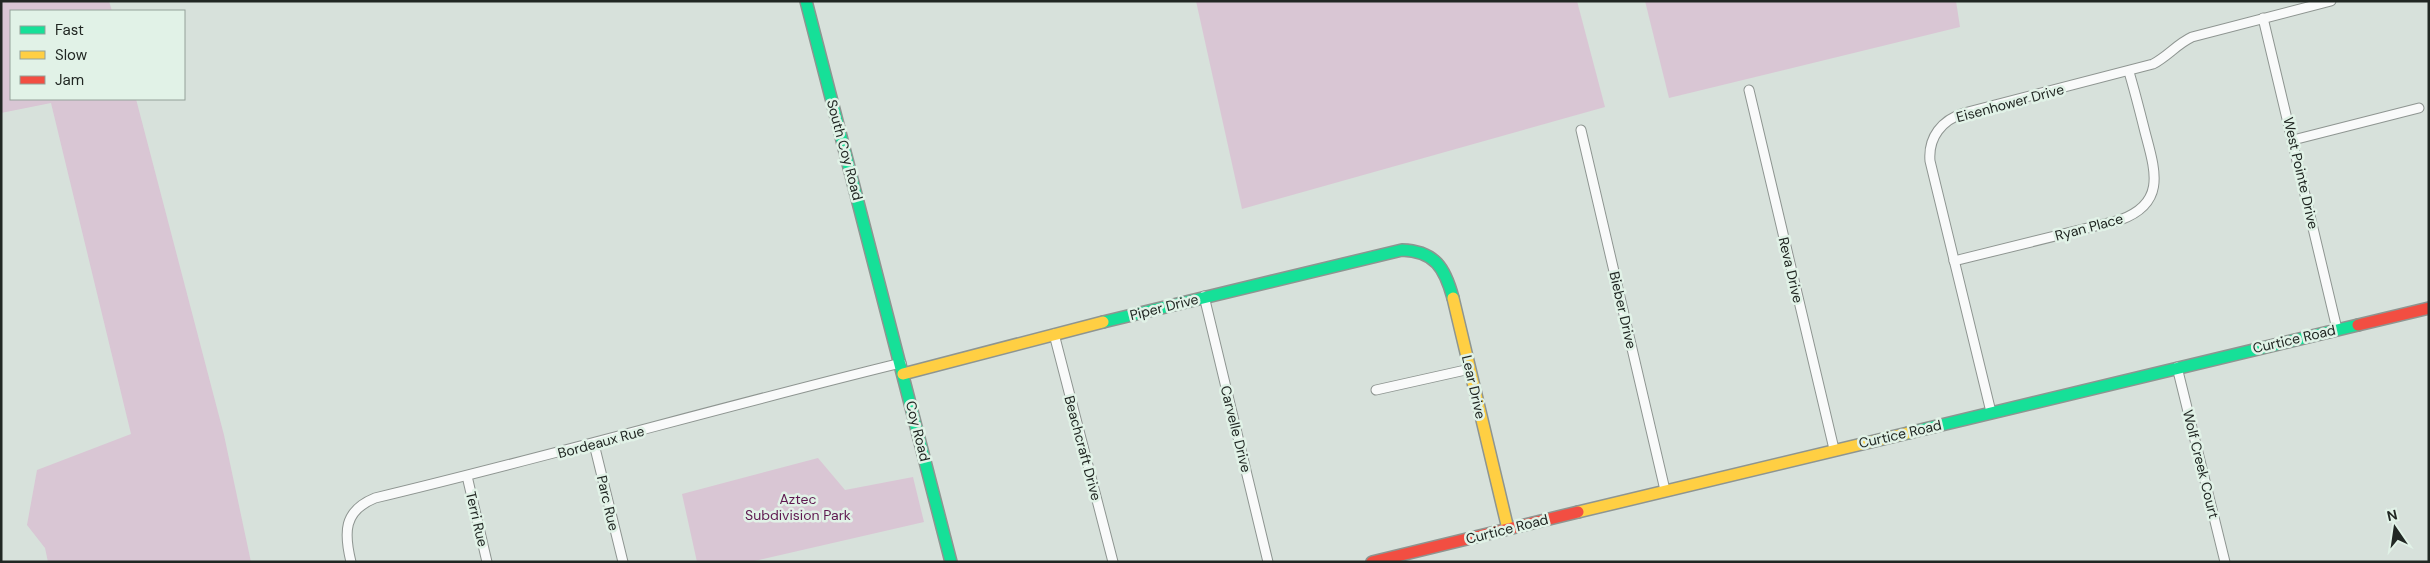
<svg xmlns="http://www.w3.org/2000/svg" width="2430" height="563" font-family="'DM Sans',sans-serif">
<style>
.green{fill:#d9c6d4}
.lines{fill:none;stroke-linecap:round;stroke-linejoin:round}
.street-casing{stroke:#8e9591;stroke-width:11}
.fast-casing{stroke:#8e9591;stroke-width:14}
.slow-casing{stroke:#8e9591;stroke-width:14}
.jam-casing{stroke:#8e9591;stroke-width:14}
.street{stroke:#f9fafa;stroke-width:9}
.fast{stroke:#16e098;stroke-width:11}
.slow{stroke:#ffcf43;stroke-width:11}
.jam{stroke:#f24e42;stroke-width:11}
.labels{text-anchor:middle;stroke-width:5;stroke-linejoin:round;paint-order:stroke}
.street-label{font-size:14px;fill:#212723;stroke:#e1f2e7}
.park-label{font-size:14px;fill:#5e1950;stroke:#e1f2e7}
</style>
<rect width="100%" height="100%" fill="#d7e1db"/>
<g class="green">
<path d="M1,1H109L112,11H11V99H136L224,435L251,562H48L45,548L27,525L37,470L131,434L51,103L1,113Z"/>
<path d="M1196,1H1577L1605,107L1242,209Z"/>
<path d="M1645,1H1956L1960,27L1669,98Z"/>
<path d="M818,458L845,490L913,477L924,522L750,562H697L682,494Z"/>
</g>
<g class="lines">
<g class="street-casing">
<g id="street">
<path d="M2263,18L2337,329"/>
<path d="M1749,90L1834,449"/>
<path d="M1581,130L1665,490"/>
<path d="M2293,140L2419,108"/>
<path d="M1954,261L2120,220C2167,203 2155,170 2145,132C2140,112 2135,92 2129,72"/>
<path d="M1204,296L1268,562"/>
<path d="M1054,334L1113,562"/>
<path d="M2177,367L2225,562"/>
<path d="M1376,390L1470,369"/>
<path d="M1991,412L1930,161C1928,137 1942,120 1964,113L2153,64C2168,56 2177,44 2192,37L2331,1"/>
<path d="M594,444L623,562"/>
<path d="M467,476L487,562"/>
<path d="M351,562C344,533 343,511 375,498C551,456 725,406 901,363"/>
</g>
</g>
<g class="fast-casing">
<g id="fast">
<path d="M806,1L951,562"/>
<path d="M1103,322L1402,250C1435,251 1445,268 1453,298"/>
<path d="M1908,433L2358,325"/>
</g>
</g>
<g class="slow-casing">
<g id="slow">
<path d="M1453,298L1508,529"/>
<path d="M903,374L1103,322"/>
<path d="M1578,512L1908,433"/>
</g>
</g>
<g class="jam-casing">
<g id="jam">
<path d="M2358,325L2429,308"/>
<path d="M1372,562L1578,512"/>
</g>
</g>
<use href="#street" class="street"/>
<use href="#fast" class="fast"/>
<use href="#slow" class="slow"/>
<use href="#jam" class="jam"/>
</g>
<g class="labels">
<g class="street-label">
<text transform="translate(2010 103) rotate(-15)" y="5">Eisenhower Drive</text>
<text transform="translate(845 150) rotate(75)" y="5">South Coy Road</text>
<text transform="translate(2301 173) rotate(77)" y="5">West Pointe Drive</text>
<text transform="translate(2089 227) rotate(-15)" y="5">Ryan Place</text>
<text transform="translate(1791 270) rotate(77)" y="5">Reva Drive</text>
<text transform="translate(1164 307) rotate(-14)" y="5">Piper Drive</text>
<text transform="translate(1623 310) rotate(77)" y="5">Bieber Drive</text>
<text transform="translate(2294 339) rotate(-13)" y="5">Curtice Road</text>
<text transform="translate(1474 387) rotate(77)" y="5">Lear Drive</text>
<text transform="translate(1236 429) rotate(76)" y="5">Carvelle Drive</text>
<text transform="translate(918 431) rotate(76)" y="5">Coy Road</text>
<text transform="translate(1900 434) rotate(-13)" y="5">Curtice Road</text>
<text transform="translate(601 442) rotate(-15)" y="5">Bordeaux Rue</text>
<text transform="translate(1083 448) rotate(75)" y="5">Beachcraft Drive</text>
<text transform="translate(2201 464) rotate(76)" y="5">Wolf Creek Court</text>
<text transform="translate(608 503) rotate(77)" y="5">Parc Rue</text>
<text transform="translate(477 519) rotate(77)" y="5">Terri Rue</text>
<text transform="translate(1507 529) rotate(-14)" y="5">Curtice Road</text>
</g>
<g class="park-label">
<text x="798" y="504">Aztec<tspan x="798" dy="16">Subdivision Park</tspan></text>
</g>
</g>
<rect width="2430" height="563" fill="none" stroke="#212723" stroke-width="5"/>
<rect x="10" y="10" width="175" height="90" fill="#e1f2e7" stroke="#94a199"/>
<rect x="20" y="26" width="25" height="8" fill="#16e098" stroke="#94a199"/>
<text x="55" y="35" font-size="15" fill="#212723">Fast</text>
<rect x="20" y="51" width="25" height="8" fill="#ffcf43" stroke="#94a199"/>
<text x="55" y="60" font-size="15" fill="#212723">Slow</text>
<rect x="20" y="76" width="25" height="8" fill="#f24e42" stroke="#94a199"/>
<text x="55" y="85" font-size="15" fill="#212723">Jam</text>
<g transform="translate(2395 528) rotate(347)" stroke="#e1f2e7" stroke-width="4" paint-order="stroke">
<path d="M0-4L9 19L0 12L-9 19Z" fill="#212723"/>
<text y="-8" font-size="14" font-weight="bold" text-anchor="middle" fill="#212723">N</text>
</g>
</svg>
